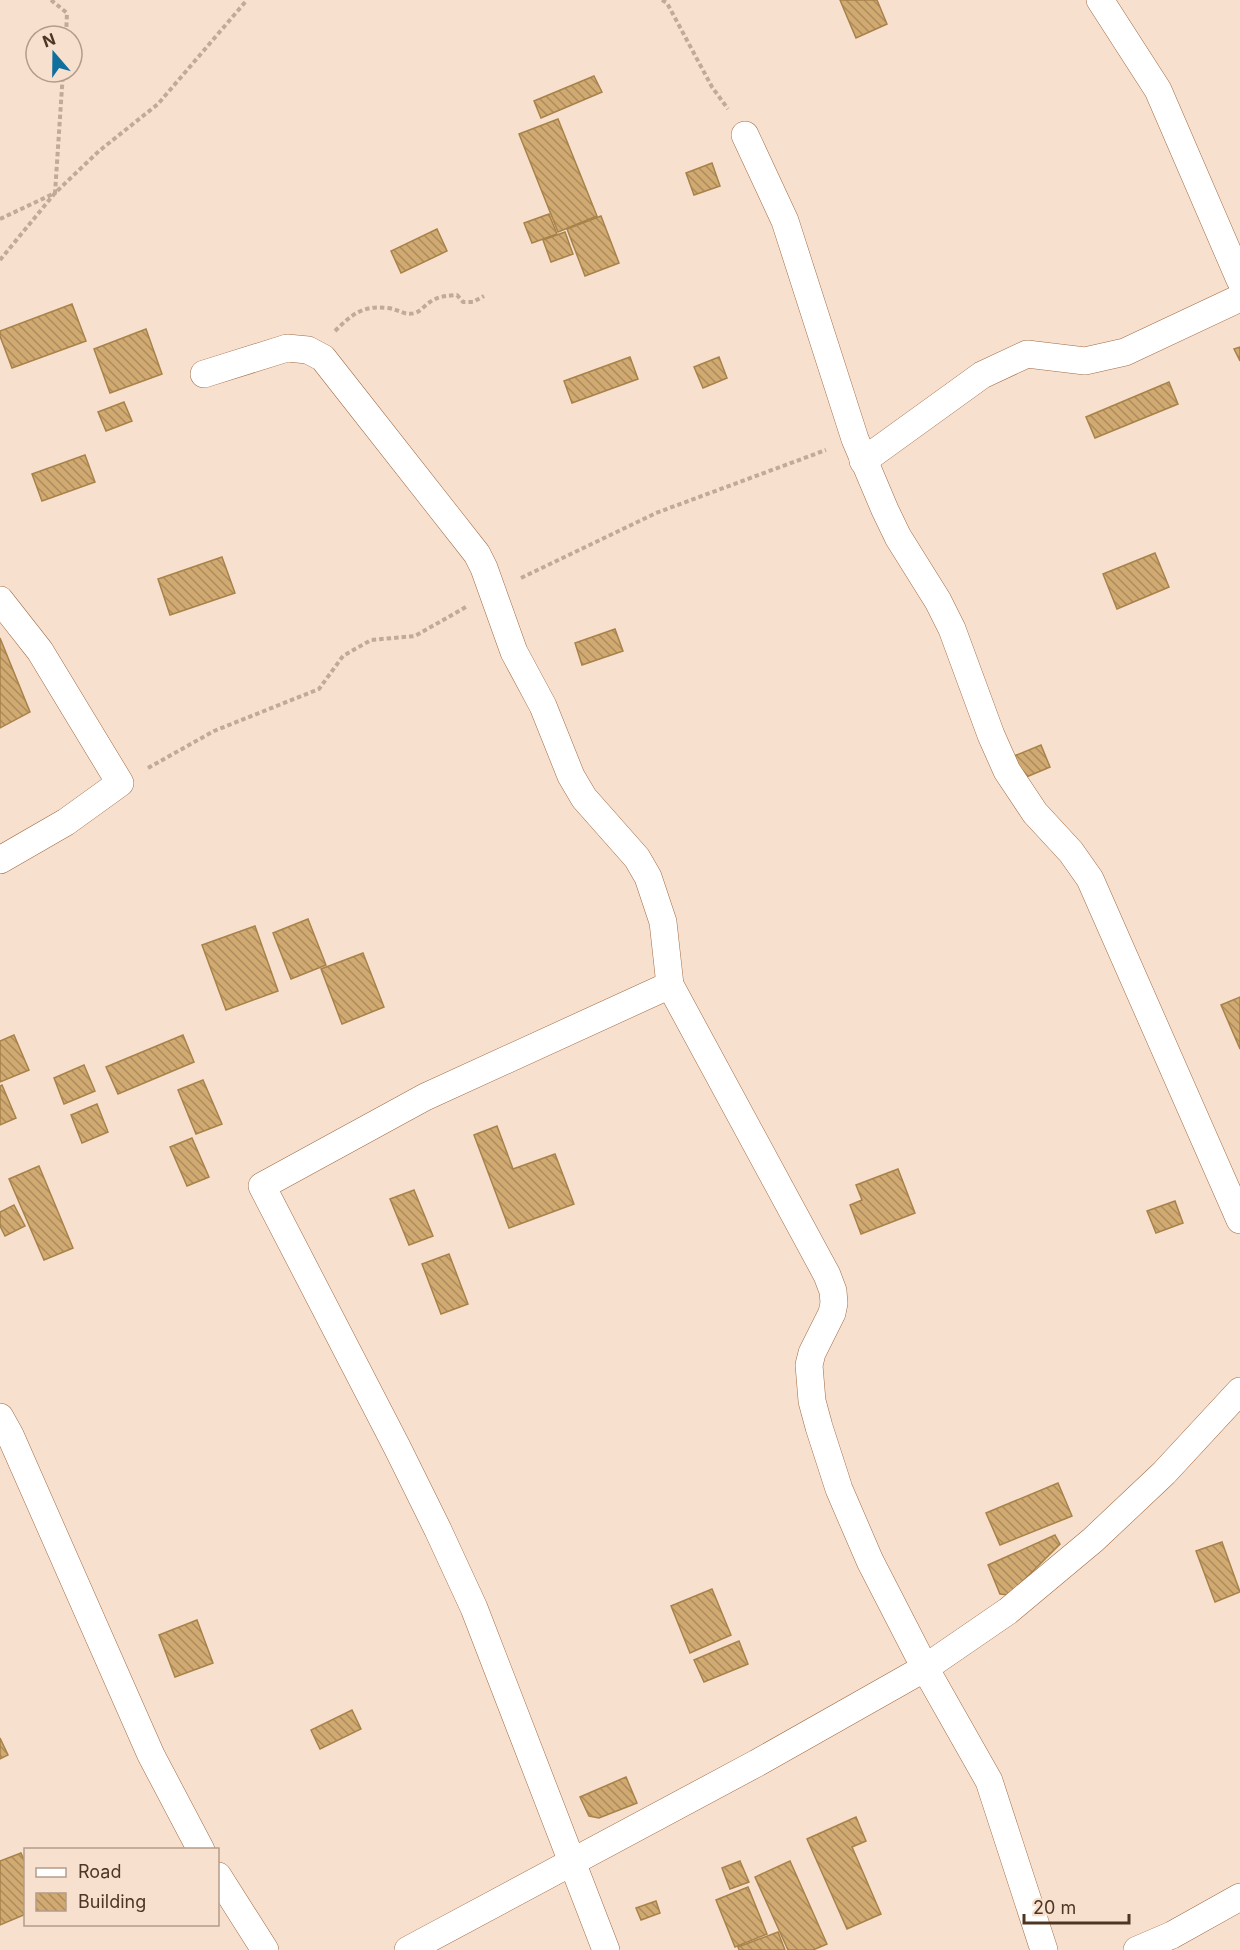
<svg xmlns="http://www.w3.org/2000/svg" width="1240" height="1950" font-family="Inter,sans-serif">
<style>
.building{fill:url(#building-back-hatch);stroke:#a78249;stroke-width:1.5}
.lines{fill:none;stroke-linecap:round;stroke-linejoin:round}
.minor-casing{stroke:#a06b43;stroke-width:28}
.path{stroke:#c2aa99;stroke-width:4;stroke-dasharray:4.5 3;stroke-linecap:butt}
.minor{stroke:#fff;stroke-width:27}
</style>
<defs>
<pattern id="building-back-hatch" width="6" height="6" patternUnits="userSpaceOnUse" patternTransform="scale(1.5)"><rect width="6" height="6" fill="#d1aa71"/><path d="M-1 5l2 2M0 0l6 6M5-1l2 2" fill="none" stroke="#ac8b5d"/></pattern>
</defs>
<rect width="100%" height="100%" fill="#f8e0cf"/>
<g class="building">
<path d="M840,0H877L887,24L856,38Z"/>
<path d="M594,76L602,92L541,118L534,101Z"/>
<path d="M558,119L597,216L558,232L519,134Z"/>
<path d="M712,163L720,186L694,195L686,173Z"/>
<path d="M549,214L557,234L532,243L524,223Z"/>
<path d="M601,216L619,263L585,276L567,229Z"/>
<path d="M437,229L447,251L401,273L391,251Z"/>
<path d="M565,232L573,254L551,262L543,240Z"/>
<path d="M72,304L86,341L12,368L0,336V331Z"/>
<path d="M146,329L162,374L110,393L94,349Z"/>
<path d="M1240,347V361L1234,349Z"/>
<path d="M630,357L638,379L572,403L564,381Z"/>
<path d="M719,357L727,378L703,388L694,367Z"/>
<path d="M1169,382L1178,404L1095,438L1086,417Z"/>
<path d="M124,402L132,421L106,431L98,412Z"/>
<path d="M85,455L95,482L42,501L32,474Z"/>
<path d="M1155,553L1169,587L1117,609L1103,574Z"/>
<path d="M222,557L235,593L170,615L158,579Z"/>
<path d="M615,629L623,651L582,665L575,643Z"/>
<path d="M0,638L30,712L0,728Z"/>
<path d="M1041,745L1050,767L1024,778L1014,756Z"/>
<path d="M308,919L326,965L291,979L273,933Z"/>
<path d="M255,926L278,991L226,1010L202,945Z"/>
<path d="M363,953L384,1007L342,1024L321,969Z"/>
<path d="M1240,997V1049L1221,1005Z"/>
<path d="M14,1035L29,1070L0,1082V1041Z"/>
<path d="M183,1035L194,1062L118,1094L106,1067Z"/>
<path d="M84,1065L95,1091L64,1104L54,1078Z"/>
<path d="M203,1080L222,1124L196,1134L178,1090Z"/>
<path d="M2,1085L16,1118L0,1125V1086Z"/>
<path d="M97,1104L108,1132L82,1143L71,1115Z"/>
<path d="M497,1126L513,1169L555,1154L574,1204L509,1228L474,1135Z"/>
<path d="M192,1138L209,1177L187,1186L170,1147Z"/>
<path d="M39,1166L73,1248L44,1260L9,1179Z"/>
<path d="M898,1169L915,1213L861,1234L850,1205L862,1200L856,1185Z"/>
<path d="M414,1190L433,1236L409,1245L390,1199Z"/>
<path d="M1175,1201L1183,1223L1156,1233L1147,1211Z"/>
<path d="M14,1205L25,1226L5,1236L0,1226V1212Z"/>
<path d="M449,1254L468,1304L441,1314L422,1264Z"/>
<path d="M1058,1483L1072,1516L1000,1545L986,1513Z"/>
<path d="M1055,1535L1060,1544L1009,1595L1000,1594L988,1565Z"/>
<path d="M1222,1542L1240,1592L1215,1602L1196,1551Z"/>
<path d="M712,1589L731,1635L690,1653L671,1606Z"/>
<path d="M197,1620L213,1663L175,1677L159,1635Z"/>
<path d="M739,1641L748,1664L704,1682L694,1660Z"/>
<path d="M352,1710L361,1729L320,1749L311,1730Z"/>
<path d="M0,1738L8,1755L0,1759Z"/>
<path d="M626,1777L637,1803L599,1818L589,1816L580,1797Z"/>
<path d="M856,1817L866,1841L852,1847L881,1914L847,1929L807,1839Z"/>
<path d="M21,1853L26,1864V1914L0,1925V1861Z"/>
<path d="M740,1861L749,1882L730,1889L722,1868Z"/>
<path d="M790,1861L827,1944L813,1950H788L755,1877Z"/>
<path d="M748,1887L767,1934L735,1947L716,1900Z"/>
<path d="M656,1901L660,1913L641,1920L636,1908Z"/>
<path d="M778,1932L785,1950H739L738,1947Z"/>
</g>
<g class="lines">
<g class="minor-casing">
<g id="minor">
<path d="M1100,0L1158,90L1240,280"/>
<path d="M745,135L785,221L855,439L885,510L898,537L938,601L952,629L991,735L1007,771L1035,813L1071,852L1090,879L1240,1220"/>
<path d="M204,374L287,348L308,350L323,358L477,554L484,568L514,652L543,706L571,776L584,798L637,858L648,877L663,922L670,985L827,1275L833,1291L834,1303L832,1313L812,1353L809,1365L812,1401L819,1427L839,1489L870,1561L925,1668L989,1781L1044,1950"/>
<path d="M863,461L982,375L1027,354L1085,361L1125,352L1240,298"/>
<path d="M0,600L40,651L120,783L66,822L0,860"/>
<path d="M0,1417L10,1435L151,1755L201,1850"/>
<path d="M218,1876L265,1950"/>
<path d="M408,1950L757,1763L925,1668L1008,1611L1093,1540L1164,1473L1240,1391"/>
<path d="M606,1950L474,1608L438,1530L397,1447L262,1186L425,1097L670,985"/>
<path d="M1137,1950L1172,1935L1240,1897"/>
</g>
</g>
<g class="path">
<path d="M51,0L67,13L66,36"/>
<path d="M662,0L667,3L712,87L728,109"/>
<path d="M0,219L55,193L63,72"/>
<path d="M0,260L55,193L99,151L158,104L247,0"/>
<path d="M335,331C352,314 363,305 388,308C398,309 404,316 415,313C421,311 425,305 430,302C438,296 447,296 457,295L463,302H473L484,296"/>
<path d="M521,578L656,513L826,450"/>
<path d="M148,768L214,731L319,689L343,656L371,640L415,636L466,607"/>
</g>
<use href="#minor" class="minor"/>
</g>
<rect x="24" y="1848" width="195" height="78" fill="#f8e0cf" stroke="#b49c8b" stroke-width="1.5"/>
<rect x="36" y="1868" width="30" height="9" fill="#ffffff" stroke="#b49c8b" stroke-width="1.5"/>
<text x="78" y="1878" font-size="18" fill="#4e3625">Road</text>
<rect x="36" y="1893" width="30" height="18" fill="url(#building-back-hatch)" stroke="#b49c8b" stroke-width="1.5"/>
<text x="78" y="1908" font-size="18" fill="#4e3625">Building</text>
<g transform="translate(54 54) rotate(340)"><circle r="28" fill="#f8e0cf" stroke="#b49c8b" stroke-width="1.5"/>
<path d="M0-4.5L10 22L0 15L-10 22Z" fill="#0f709e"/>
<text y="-9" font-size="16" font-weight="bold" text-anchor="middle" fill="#4e3625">N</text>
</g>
<path d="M1024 1914v9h105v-9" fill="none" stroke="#4e3625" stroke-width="3"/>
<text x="1033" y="1914" font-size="18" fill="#4e3625" stroke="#f8e0cf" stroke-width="4.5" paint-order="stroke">20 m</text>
</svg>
